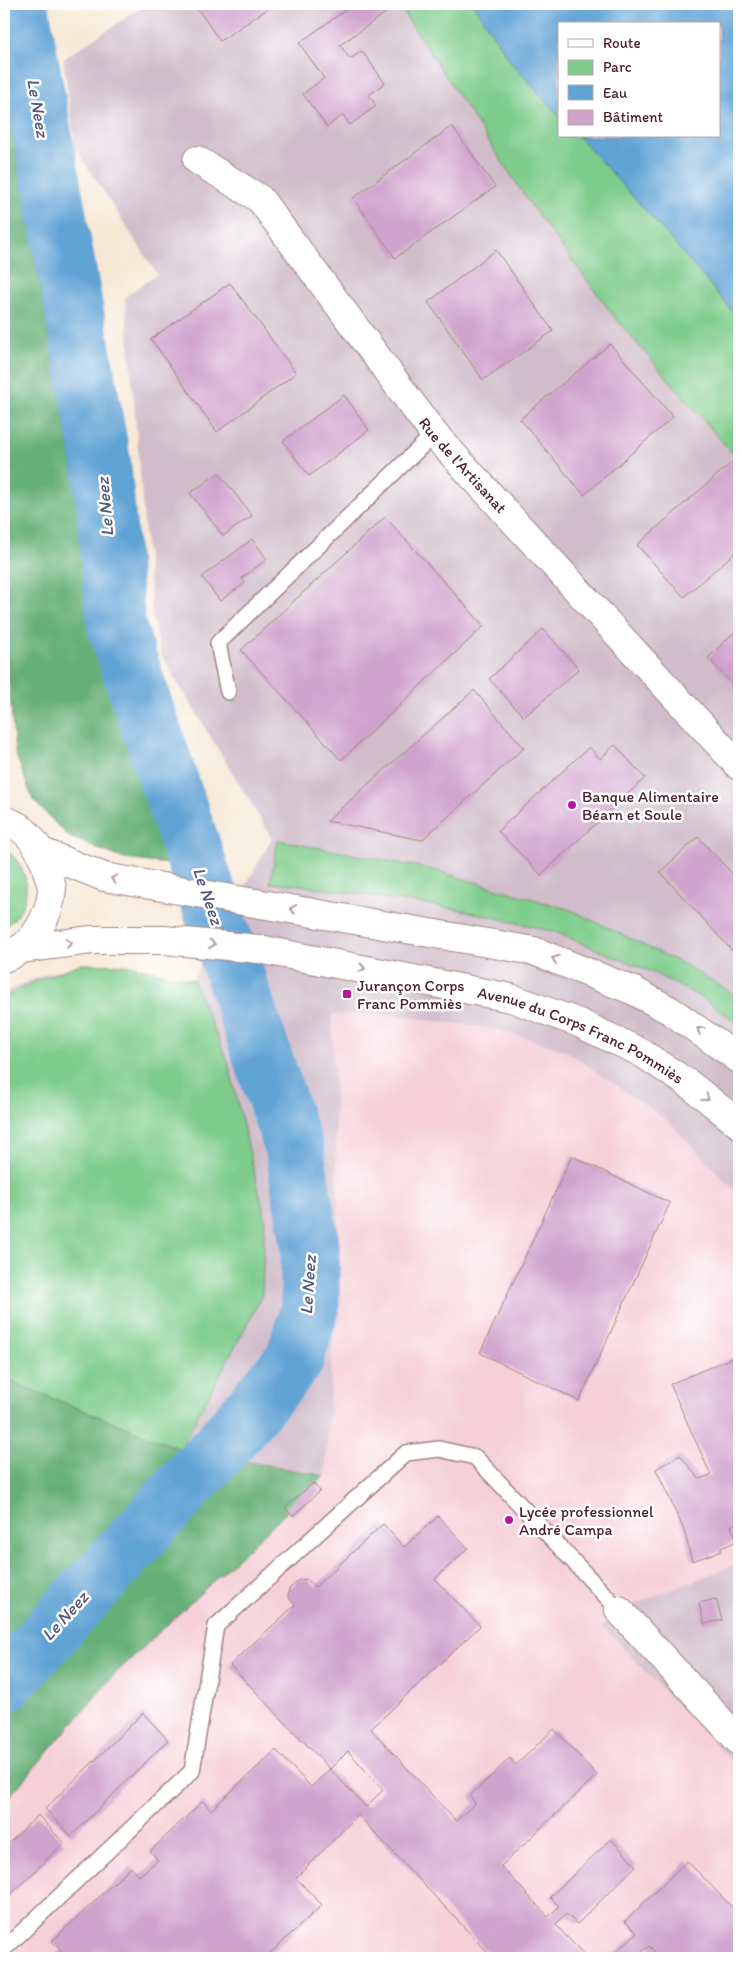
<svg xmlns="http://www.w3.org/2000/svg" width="743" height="1962" font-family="Itim,sans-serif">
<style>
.built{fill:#f6cfd8}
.industrial{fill:#d1bdca}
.green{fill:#7ecc8b;stroke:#64765b}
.forest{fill:#66b077;stroke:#586851}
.water{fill:#61a3d5;stroke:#566180}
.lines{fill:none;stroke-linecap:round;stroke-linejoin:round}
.river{stroke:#61a3d5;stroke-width:59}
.building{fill:#d0a3cd}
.service-casing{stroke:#a08480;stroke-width:18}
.minor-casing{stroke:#a08480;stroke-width:30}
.secondary-casing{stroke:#a08480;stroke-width:30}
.primary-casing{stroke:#a08480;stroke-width:30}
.service{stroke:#fff;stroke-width:15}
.minor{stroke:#fff;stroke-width:28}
.secondary{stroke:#fff;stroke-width:28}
.primary{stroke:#fff;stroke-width:28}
.oneway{stroke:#ae9aa0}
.poi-dot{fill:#b5179e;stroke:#fff;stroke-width:2}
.labels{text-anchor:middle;stroke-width:5;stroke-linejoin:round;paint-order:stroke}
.street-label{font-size:16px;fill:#4a1f2b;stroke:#fff}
.poi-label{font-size:16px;fill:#4a1f2b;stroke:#fff;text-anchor:start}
.water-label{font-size:18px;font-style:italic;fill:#545a77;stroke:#fff}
</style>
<rect width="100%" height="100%" fill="#fff"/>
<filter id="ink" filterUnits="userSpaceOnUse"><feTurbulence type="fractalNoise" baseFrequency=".02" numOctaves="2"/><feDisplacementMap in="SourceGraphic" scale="10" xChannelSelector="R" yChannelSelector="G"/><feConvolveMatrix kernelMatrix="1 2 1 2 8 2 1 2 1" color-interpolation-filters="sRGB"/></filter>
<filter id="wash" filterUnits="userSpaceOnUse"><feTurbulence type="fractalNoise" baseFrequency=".0096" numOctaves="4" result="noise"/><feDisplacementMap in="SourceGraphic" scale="20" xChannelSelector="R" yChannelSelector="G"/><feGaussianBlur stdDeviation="1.12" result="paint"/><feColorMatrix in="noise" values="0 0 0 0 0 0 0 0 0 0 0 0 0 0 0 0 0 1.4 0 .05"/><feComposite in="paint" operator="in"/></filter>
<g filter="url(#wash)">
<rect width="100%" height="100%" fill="#f7e8d5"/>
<path class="built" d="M377,1013L501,1030L566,1051L668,1121L739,1195V1563L619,1610L603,1626L739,1769V1958H4V1803L116,1673L325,1476L339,1244L332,1015Z"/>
<g class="industrial">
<path d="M147,4H398L528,201L616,319L739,461V1195L668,1121L566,1051L501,1030L377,1013L332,1015L339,1244L325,1476L180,1449L4,1379V992L47,973L88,964L128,965L193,980L272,838L161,655L152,616L125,297L157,274L76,149L63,59Z"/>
<path d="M739,1563V1769L602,1626L619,1610Z"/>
</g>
<g class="green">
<path d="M398,4H473L511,62L559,116V136H578L665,232L739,319V461L616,319L528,201Z"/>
<path d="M278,840L430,869L571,910L685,965L726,989L739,1000V1024L704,999L656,974L555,932L462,910L299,885L270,883Z"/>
<path d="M4,848C34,869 33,907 4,928Z"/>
<path d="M80,964L128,965L193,980L228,1062L265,1217L262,1296L180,1449L4,1379V997L36,981Z"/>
</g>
<g class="forest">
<path d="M4,84L74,474L91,608L176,865L124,859L69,837L33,800L15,752L4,627Z"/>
<path d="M4,1379L180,1449L325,1476L116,1673L4,1803Z"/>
</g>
<path class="water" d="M473,4H739V319L665,232L578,136H719V24H559V116L511,62Z"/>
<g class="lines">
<path class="river" d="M4,1683L230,1436L294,1360L310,1309V1245L295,1152L116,625L102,465L19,4"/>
</g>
<g id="blocks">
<g class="building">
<path d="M194,4H266L269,8L220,41Z"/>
<path d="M354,4H389L392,8L340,45L350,59L362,51L385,83L369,95L376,106L350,125L343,115L327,127L303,94L324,78L299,43Z"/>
<path d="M452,126L495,187L395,258L353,198Z"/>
<path d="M496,250L553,331L483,380L428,302Z"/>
<path d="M230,283L296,373L217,432L151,339Z"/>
<path d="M610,344L673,417L584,495L520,419Z"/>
<path d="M344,395L369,430L309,476L283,441Z"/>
<path d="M731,463L739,472V549L684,597L637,545Z"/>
<path d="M219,473L252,516L223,536L190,493Z"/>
<path d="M385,517L484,626L341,760L241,650Z"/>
<path d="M252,539L267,559L242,578L245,583L220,601L202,577Z"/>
<path d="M739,627V691L708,658Z"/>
<path d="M543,629L579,669L524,717L489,679Z"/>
<path d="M474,690L524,748L422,840L327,821Z"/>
<path d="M615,745L645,778L541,875L498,831L589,747L600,759Z"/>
<path d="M698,837L739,881V958L660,872Z"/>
<path d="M572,1156L670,1203L579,1401L480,1353Z"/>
<path d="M739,1355V1522L731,1526L737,1541L721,1548V1551L692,1561L684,1530L656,1469L680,1455L699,1479L711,1475L670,1384Z"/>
<path d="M313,1483L320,1491L293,1516L285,1508Z"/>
<path d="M438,1516L468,1548L435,1579L480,1626L371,1729L456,1821L475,1803L470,1796L510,1758L516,1765L554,1729L597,1775L501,1866L548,1917L559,1906L550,1897L611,1839L636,1866L577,1924L566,1914L556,1925L587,1958H493L358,1815L296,1878L322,1905L265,1958H51L61,1950L52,1941L131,1867L139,1876L158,1860L150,1851L203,1801L211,1810L276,1750L311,1787L330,1769L366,1807L383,1790L348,1751L330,1769L230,1665L295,1605L288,1597L289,1589L299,1580L306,1579L315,1587L383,1524L404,1547Z"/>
<path d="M716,1599L722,1620L704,1624L699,1603Z"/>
<path d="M143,1713L168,1740L71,1836L45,1809Z"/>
<path d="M38,1815L64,1843L4,1901V1848Z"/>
<path d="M687,1861L739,1914V1958H661L649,1946L635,1958H609L637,1933L625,1921Z"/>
</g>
</g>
</g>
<g filter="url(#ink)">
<use href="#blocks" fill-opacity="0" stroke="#a08480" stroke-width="1"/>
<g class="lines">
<g class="service-casing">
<g id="service">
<path d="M228,692L218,643L434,434"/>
<path d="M4,1949L192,1771L216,1626L406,1453L439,1449L475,1457L619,1610"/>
</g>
</g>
<g class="minor-casing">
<g id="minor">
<path id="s1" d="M197,160L260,199L434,434L739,766"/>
<path d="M619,1610L739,1741"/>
</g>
</g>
<g class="secondary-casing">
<g id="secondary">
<path d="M42,852L104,877L534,951L634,991L671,1011L739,1059"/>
<path id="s2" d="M20,949L92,940H164L259,949L511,998L579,1023L640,1052L689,1084L739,1124"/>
</g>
</g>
<g class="primary-casing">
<path id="primary" d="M4,820C30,828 42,850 48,874C49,878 52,884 52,889C50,917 32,948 4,958"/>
</g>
<use href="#service" class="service"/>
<use href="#minor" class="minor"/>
<use href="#secondary" class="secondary"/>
<use href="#primary" class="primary"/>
</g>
<defs><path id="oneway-chevron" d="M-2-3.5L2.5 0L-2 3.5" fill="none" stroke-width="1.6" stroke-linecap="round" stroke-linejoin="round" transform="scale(1.25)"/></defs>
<g class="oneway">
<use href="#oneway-chevron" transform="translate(114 879) rotate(-169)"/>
<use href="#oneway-chevron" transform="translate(293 909) rotate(-170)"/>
<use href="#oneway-chevron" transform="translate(69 943) rotate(-8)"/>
<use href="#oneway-chevron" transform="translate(212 944) rotate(5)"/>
<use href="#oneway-chevron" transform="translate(555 959) rotate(-160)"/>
<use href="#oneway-chevron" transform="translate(362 968) rotate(11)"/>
<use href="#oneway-chevron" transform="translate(700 1030) rotate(-146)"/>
<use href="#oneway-chevron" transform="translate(706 1098) rotate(38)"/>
</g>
</g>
<g class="poi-dot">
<circle cx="572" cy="805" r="5"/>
<rect x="342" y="989" width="10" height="10" rx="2.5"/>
<circle cx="509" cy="1520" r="5"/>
</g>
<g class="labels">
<g class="street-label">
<text dy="6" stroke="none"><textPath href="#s1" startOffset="409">Rue de l'Artisanat</textPath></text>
<text dy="6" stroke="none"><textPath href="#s2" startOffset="575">Avenue du Corps Franc Pommiès</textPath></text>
</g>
<g class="poi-label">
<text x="582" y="802">Banque Alimentaire<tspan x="582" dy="18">Béarn et Soule</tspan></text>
<text x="357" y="991">Jurançon Corps<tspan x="357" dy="18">Franc Pommiès</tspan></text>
<text x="519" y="1517">Lycée professionnel<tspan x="519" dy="18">André Campa</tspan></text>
</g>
<g class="water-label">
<text transform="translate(38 108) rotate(80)" y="6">Le Neez</text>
<text transform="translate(105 507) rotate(-95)" y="6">Le Neez</text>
<text transform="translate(208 896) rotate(71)" y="6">Le Neez</text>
<text transform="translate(308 1285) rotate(-86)" y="6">Le Neez</text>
<text transform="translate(65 1616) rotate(-48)" y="6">Le Neez</text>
</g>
</g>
<rect width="743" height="1962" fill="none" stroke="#fff" stroke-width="20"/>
<rect x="558" y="22" width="162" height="115" fill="#ffffff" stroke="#b7a5aa"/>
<rect x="568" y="39" width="25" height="8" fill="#ffffff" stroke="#b7a5aa"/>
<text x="603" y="48" font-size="15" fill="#4a1f2b">Route</text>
<rect x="568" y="60" width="25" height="15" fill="#7ecc8b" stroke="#b7a5aa"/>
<text x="603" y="72" font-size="15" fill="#4a1f2b">Parc</text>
<rect x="568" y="85" width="25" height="15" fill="#61a3d5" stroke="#b7a5aa"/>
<text x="603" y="98" font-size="15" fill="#4a1f2b">Eau</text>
<rect x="568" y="110" width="25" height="15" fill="#d0a3cd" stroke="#b7a5aa"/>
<text x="603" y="122" font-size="15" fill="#4a1f2b">Bâtiment</text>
</svg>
